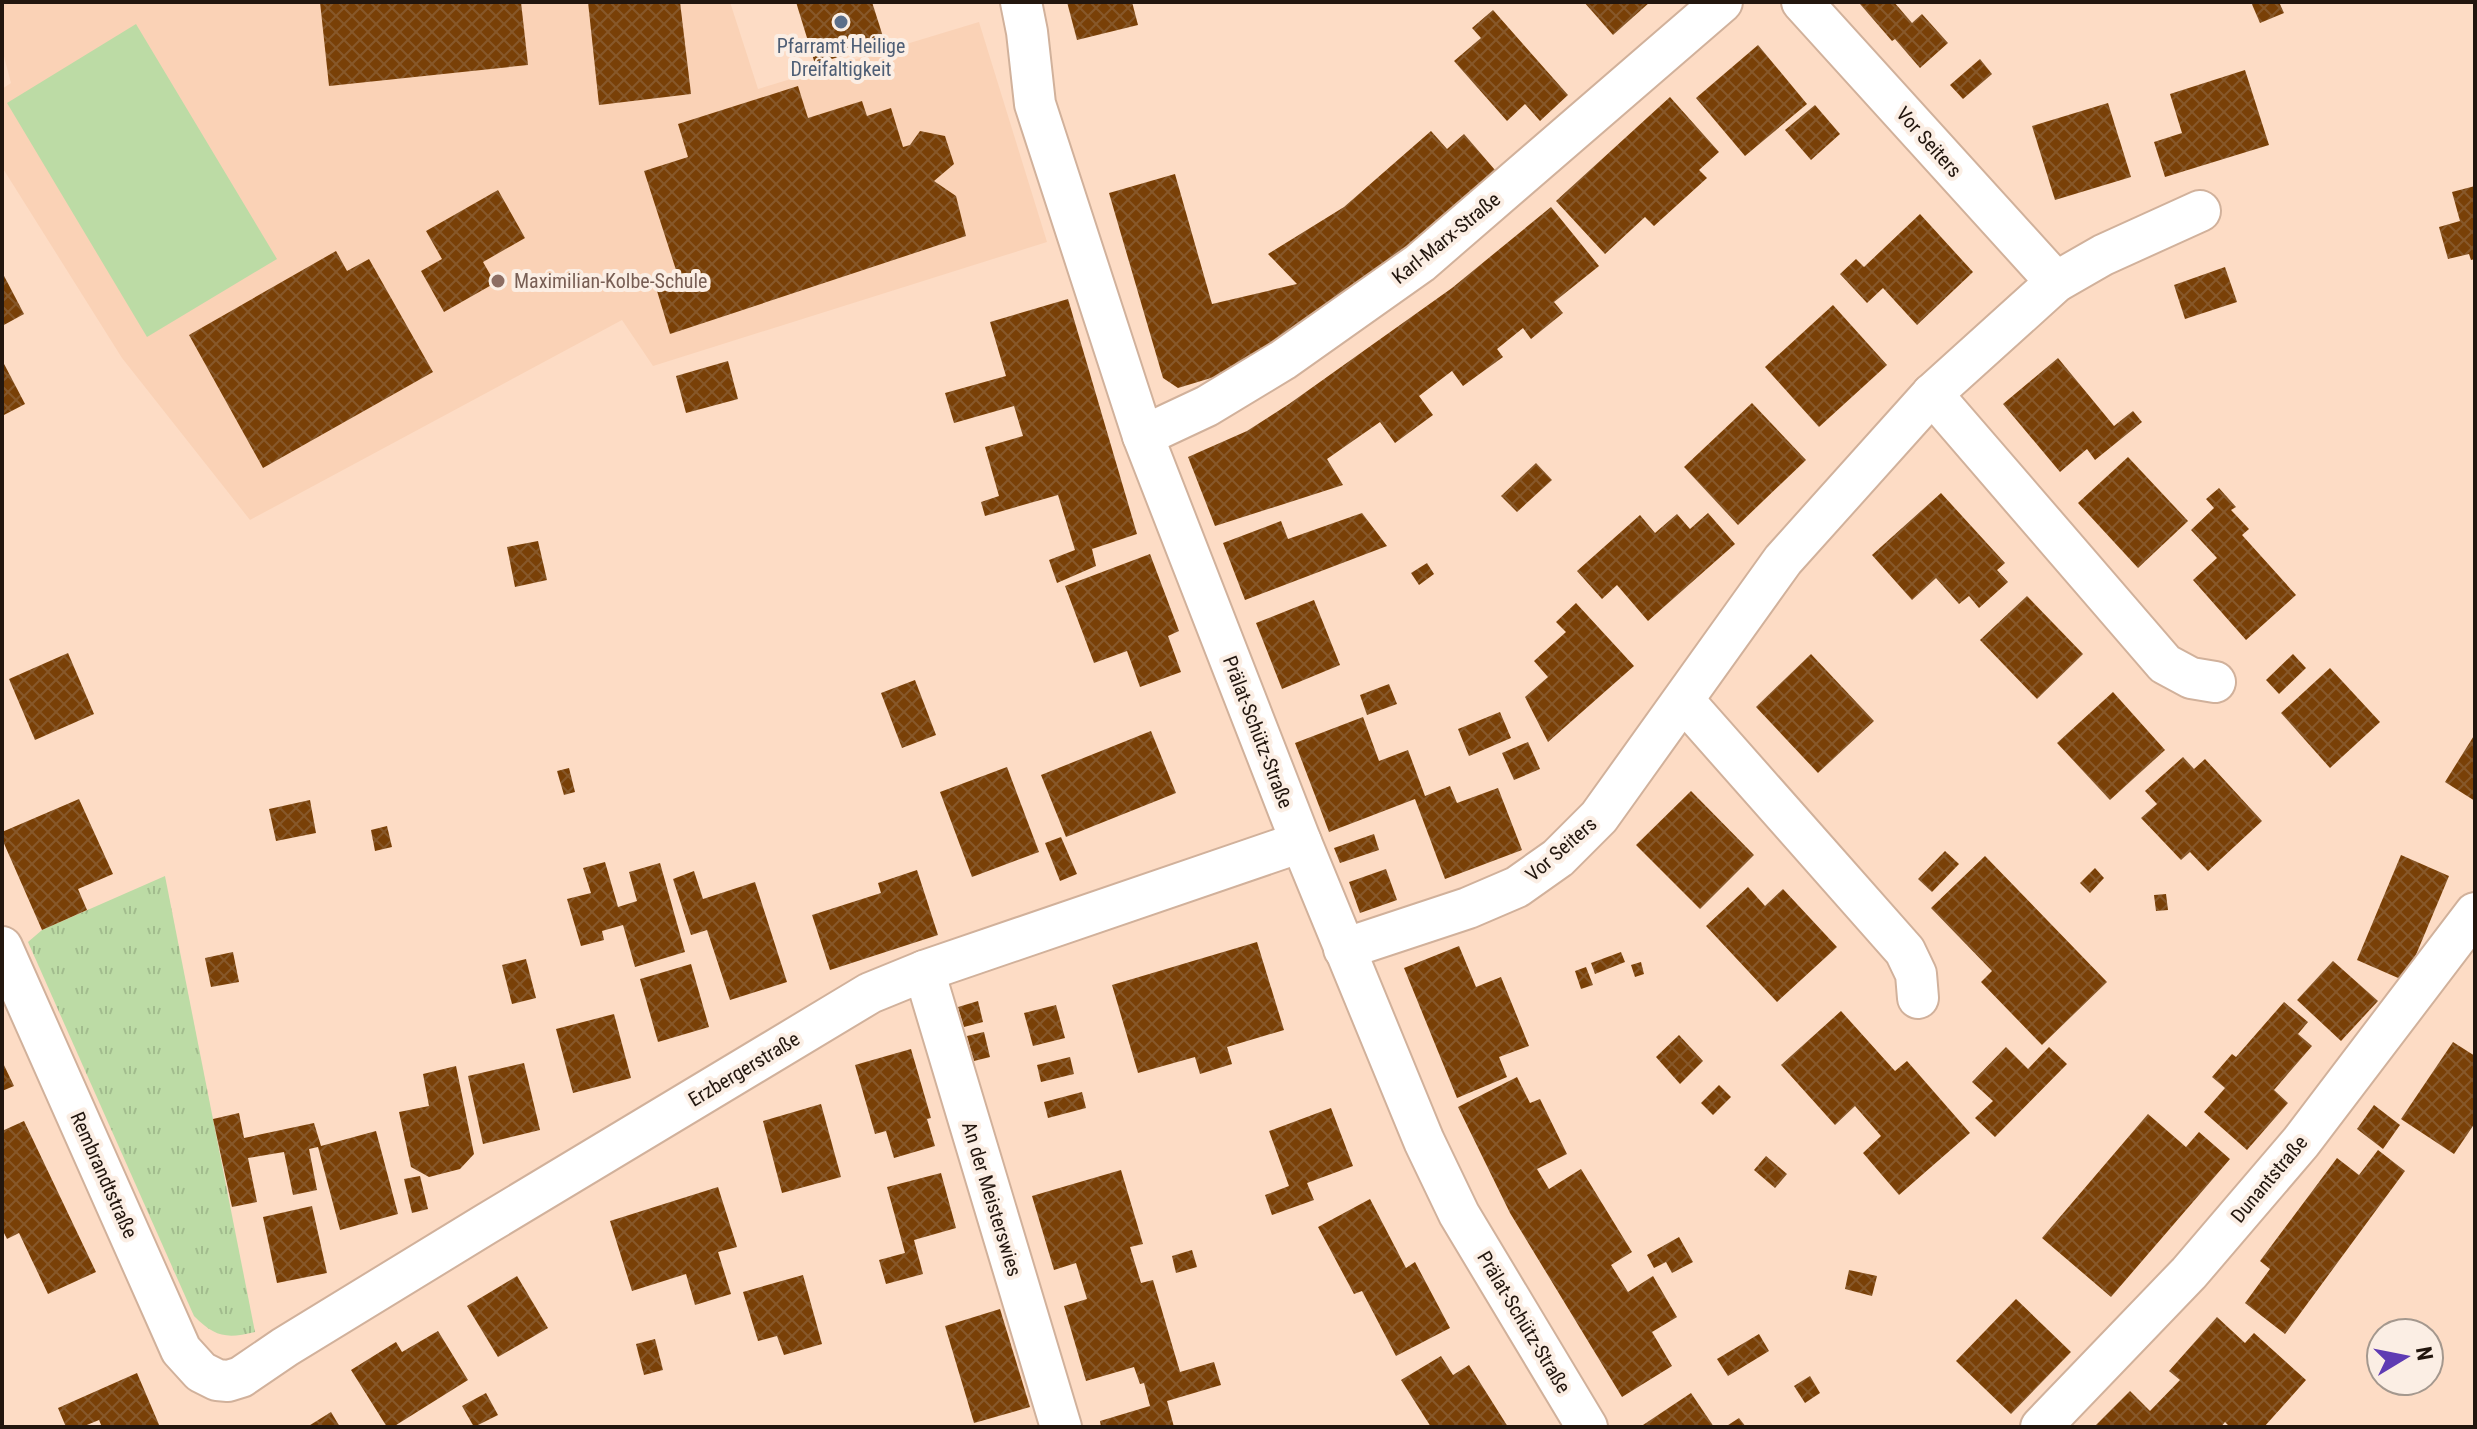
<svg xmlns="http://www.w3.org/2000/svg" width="2477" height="1429" font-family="'Roboto Condensed',sans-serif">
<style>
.built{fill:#fad2b6}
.grass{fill:url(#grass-tufts)}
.garden{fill:#bcdba5}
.building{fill:url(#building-cross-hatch)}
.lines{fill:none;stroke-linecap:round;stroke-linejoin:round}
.street-casing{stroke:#d1b19b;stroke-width:44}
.street{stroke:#fff;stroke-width:40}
.service-dot{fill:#5c6f8a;stroke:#fbeee4;stroke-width:3}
.education-dot{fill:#8d6e63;stroke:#fbeee4;stroke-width:3}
.labels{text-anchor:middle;stroke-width:8;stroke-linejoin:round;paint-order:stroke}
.service-label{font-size:20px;fill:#4e5e75;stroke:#fbeee4}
.street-label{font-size:20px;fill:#22160e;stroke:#fbeee4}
.education-label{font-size:20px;fill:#785e54;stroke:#fbeee4;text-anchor:start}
</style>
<defs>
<pattern id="grass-tufts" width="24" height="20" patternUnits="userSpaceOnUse" patternTransform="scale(2)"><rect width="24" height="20" fill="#bcdba5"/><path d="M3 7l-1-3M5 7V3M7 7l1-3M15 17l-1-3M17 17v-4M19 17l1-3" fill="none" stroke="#a1bb8d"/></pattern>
<pattern id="building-cross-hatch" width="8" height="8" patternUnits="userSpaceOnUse" patternTransform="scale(2)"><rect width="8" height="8" fill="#794007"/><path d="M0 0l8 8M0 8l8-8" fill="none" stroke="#87582a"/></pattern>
</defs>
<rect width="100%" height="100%" fill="#fddcc5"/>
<path class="built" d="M2,2H730L758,89L979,22L1047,242L653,366L622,320L250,520L122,358L2,167V89L11,83L2,49Z"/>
<path class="grass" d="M165,876L255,1332C226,1339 215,1337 194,1316L28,942L42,930Z"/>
<path class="garden" d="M136,24L277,259L147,337L7,103Z"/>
<g class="building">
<path d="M320,2H521L528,65L329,86Z"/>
<path d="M588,2H680L691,94L599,105Z"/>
<path d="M796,2H872L885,43L815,64Z"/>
<path d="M1067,2H1132L1138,25L1077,40Z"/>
<path d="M1584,2H1650L1613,35Z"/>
<path d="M1862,2H1894L1912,23L1922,14L1948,43L1920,68L1895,39L1892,41L1860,4Z"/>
<path d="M2251,2H2279L2284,13L2260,23Z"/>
<path d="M1493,10L1568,95L1540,121L1525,104L1507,121L1454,61L1481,38L1472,28Z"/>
<path d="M1758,45L1807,104L1745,156L1696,98Z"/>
<path d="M1980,59L1992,74L1963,99L1950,85Z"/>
<path d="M2245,70L2269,145L2165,177L2154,142L2182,133L2170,94Z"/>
<path d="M798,86L808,118L862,101L867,116L891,108L903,147L910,145L920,131L945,136L954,164L934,181L956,196L966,236L670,334L654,281L677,273L644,171L688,157L678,124Z"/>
<path d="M1670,97L1719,152L1699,170L1707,178L1654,226L1645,217L1605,254L1556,201Z"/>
<path d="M2108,103L2131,177L2055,200L2032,126Z"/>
<path d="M1815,105L1840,134L1811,160L1785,130Z"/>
<path d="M1431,131L1447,149L1464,134L1495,170L1391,261L1234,371L1178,388L1163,378L1109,193L1175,174L1212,304L1297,284L1268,254L1344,207Z"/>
<path d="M2475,186V259L2471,260L2469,254L2448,259L2439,227L2460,221L2452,192Z"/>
<path d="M498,190L525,238L483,262L495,283L444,312L421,271L442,259L426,231Z"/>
<path d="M1551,207L1599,266L1554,302L1563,313L1531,339L1523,328L1497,349L1503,357L1463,386L1452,371L1419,396L1433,415L1395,443L1380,422L1327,459L1343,485L1215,526L1188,457L1247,431L1289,404L1452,288Z"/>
<path d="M1920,214L1973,272L1917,325L1883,288L1867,303L1840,274L1856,259L1864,267Z"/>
<path d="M336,251L347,271L369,259L433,372L263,468L189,335Z"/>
<path d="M2225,267L2237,302L2185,319L2174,285Z"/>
<path d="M2,272L24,314L2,326Z"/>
<path d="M1068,299L1137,534L1092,549L1096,566L1057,583L1049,560L1075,550L1058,495L985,516L981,502L999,496L985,447L1023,436L1014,406L954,423L945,393L1006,376L990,322Z"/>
<path d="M1833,305L1887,365L1819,427L1765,367Z"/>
<path d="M2058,358L2114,426L2133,411L2142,422L2095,460L2087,449L2060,472L2003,404Z"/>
<path d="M2,360L25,404L2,416Z"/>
<path d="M728,361L738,399L686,413L676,376Z"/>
<path d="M1752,403L1806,460L1738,525L1684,467Z"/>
<path d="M2128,457L2188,521L2138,568L2078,503Z"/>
<path d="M1536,463L1552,480L1517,512L1501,496Z"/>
<path d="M2219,488L2236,507L2231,510L2249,529L2242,535L2296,595L2246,640L2193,580L2217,558L2191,530L2214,508L2206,499Z"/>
<path d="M1941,493L2005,563L1997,570L2008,582L1979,608L1969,596L1959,604L1936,578L1912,600L1872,555Z"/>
<path d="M1362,513L1387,546L1245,600L1223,543L1281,521L1288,539Z"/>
<path d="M1708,513L1735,544L1648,621L1617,585L1602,599L1577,571L1640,515L1655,533L1677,514L1690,529Z"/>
<path d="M538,541L547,580L515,587L507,547Z"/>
<path d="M1150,554L1179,631L1168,636L1181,672L1140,687L1127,651L1094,663L1065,586Z"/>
<path d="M1427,563L1434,574L1419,585L1411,573Z"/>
<path d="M2027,596L2083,654L2037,699L1980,640Z"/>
<path d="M1314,600L1340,665L1282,689L1256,623Z"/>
<path d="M1576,603L1634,666L1548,742L1525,697L1548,677L1534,661L1566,632L1556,622Z"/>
<path d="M68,653L94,714L35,740L9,679Z"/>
<path d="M1811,654L1874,721L1818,773L1756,707Z"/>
<path d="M2293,654L2306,668L2279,694L2266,680Z"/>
<path d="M2330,668L2380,722L2330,768L2281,713Z"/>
<path d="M915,680L936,735L902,748L881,693Z"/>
<path d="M1389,684L1397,704L1367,715L1360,695Z"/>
<path d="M2113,692L2165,750L2110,800L2057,743Z"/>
<path d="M1500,712L1511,738L1469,756L1458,729Z"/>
<path d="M1363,717L1379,761L1408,750L1425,796L1450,786L1457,803L1498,788L1522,850L1445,879L1415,799L1329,832L1295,743Z"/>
<path d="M1151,731L1176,793L1066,837L1041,775Z"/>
<path d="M2475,734V801L2445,782Z"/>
<path d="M1528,742L1540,769L1514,780L1502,753Z"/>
<path d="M2183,757L2194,769L2205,759L2262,821L2208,871L2190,852L2181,860L2141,818L2157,804L2145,791Z"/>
<path d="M1007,767L1039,852L972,877L940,792Z"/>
<path d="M569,768L575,792L564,795L557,771Z"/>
<path d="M1691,791L1754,855L1700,909L1636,845Z"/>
<path d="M79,799L113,874L78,889L87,910L42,930L2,839V832Z"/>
<path d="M310,800L316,833L276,841L269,809Z"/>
<path d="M387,826L392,847L375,851L371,830Z"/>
<path d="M1374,834L1379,850L1340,863L1334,848Z"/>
<path d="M1061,837L1077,874L1060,881L1045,843Z"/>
<path d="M1945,851L1959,864L1932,892L1918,879Z"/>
<path d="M2401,855L2449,876L2405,981L2357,960Z"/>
<path d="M1985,856L2107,982L2042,1045L1981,982L1992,971L1931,908Z"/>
<path d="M605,862L618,907L637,901L629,872L660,863L685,952L635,967L623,925L602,931L604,940L581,946L567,899L591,893L583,868Z"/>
<path d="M2095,868L2104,878L2090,893L2080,883Z"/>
<path d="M1386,869L1397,900L1360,913L1349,882Z"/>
<path d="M917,870L938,935L830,970L812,915L881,893L878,883Z"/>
<path d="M694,871L703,899L755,882L787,982L730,1000L707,930L691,935L673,879Z"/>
<path d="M1748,887L1765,906L1783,889L1837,947L1777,1002L1706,926Z"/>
<path d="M2166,894L2168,910L2156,911L2154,895Z"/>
<path d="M1257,942L1284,1030L1227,1047L1232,1064L1200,1074L1195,1057L1138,1073L1112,985Z"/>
<path d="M1459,946L1476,987L1501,977L1529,1046L1499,1057L1507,1077L1457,1098L1404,968Z"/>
<path d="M233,952L239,982L211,987L205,958Z"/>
<path d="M1621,952L1625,962L1595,974L1591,963Z"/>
<path d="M526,959L536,998L512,1004L502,965Z"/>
<path d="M2333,961L2378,1001L2341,1041L2297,1000Z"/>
<path d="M1641,962L1644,974L1635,977L1631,965Z"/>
<path d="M691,964L709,1027L658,1042L640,979Z"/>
<path d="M1586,967L1593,985L1581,989L1575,971Z"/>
<path d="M978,1001L983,1022L964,1027L958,1007Z"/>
<path d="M2284,1002L2308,1022L2298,1034L2312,1046L2274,1090L2288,1103L2247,1150L2204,1112L2225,1088L2212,1077L2232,1054L2236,1057Z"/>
<path d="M1056,1005L1065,1038L1033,1046L1024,1013Z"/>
<path d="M1841,1011L1895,1071L1907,1061L1970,1133L1899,1195L1863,1153L1881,1136L1855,1106L1835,1125L1781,1065Z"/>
<path d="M614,1014L631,1078L573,1093L556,1029Z"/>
<path d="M984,1032L990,1057L974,1061L967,1036Z"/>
<path d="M1679,1035L1703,1061L1680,1084L1656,1057Z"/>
<path d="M2453,1042L2475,1056V1123L2454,1154L2401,1119Z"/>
<path d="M2006,1047L2028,1069L2049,1047L2067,1064L1995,1137L1975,1118L1993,1101L1972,1082Z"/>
<path d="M911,1049L931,1118L927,1119L935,1146L894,1158L886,1131L875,1134L855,1065Z"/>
<path d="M1070,1057L1074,1074L1041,1082L1037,1065Z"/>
<path d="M2,1061L14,1086L2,1091Z"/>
<path d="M524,1063L540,1130L483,1144L468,1076Z"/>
<path d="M456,1066L474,1154L460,1169L429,1177L411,1167L399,1112L429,1106L423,1074Z"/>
<path d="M1517,1077L1530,1103L1540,1099L1567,1154L1537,1169L1549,1189L1581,1169L1632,1252L1611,1265L1628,1292L1653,1276L1677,1317L1652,1332L1672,1366L1622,1397L1510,1213L1458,1107Z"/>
<path d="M1719,1085L1731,1097L1713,1115L1701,1103Z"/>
<path d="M1082,1092L1086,1108L1048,1118L1044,1102Z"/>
<path d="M821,1104L841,1177L782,1193L763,1121Z"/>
<path d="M2374,1105L2400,1125L2383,1149L2357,1129Z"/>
<path d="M1331,1108L1353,1166L1307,1183L1314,1200L1272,1215L1265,1195L1289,1186L1269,1131Z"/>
<path d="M239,1113L244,1138L314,1123L321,1146L376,1131L398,1214L340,1230L318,1147L309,1149L317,1190L293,1195L284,1152L248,1158L257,1202L232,1207L213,1119Z"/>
<path d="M2148,1114L2186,1147L2199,1132L2230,1159L2111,1297L2042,1238Z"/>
<path d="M24,1121L96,1272L48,1294L19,1233L7,1239L2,1229V1131Z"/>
<path d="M2378,1150L2405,1171L2285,1334L2245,1303L2270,1269L2260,1261L2337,1158L2359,1175Z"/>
<path d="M1766,1156L1787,1174L1775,1188L1754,1170Z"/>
<path d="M1121,1170L1143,1244L1130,1247L1141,1283L1153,1280L1180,1372L1214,1362L1221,1385L1167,1401L1174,1427H1101L1100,1421L1150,1406L1144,1383L1140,1384L1134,1367L1086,1381L1064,1306L1087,1299L1076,1263L1054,1270L1032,1196Z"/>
<path d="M941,1173L956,1228L914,1240L923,1274L886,1284L879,1260L905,1253L887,1187Z"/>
<path d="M420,1176L428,1209L412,1213L404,1179Z"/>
<path d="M718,1187L737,1247L718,1252L731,1294L695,1305L686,1274L632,1291L610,1221Z"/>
<path d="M1370,1199L1406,1268L1415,1262L1450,1328L1396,1356L1362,1291L1354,1294L1318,1227Z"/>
<path d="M312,1206L327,1273L277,1283L263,1217Z"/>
<path d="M1679,1237L1693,1262L1672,1273L1666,1262L1654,1268L1647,1255Z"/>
<path d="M1192,1250L1197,1267L1176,1273L1172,1256Z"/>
<path d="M1849,1270L1877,1276L1872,1296L1845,1289Z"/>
<path d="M803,1275L822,1344L784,1355L777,1336L758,1341L743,1292Z"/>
<path d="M517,1276L548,1328L498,1357L467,1306Z"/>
<path d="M2016,1299L2071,1352L2011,1414L1956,1361Z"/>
<path d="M1000,1309L1030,1407L974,1423L945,1326Z"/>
<path d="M2217,1317L2245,1343L2254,1333L2306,1380L2264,1427H2230L2225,1422L2221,1427H2094L2130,1391L2150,1411L2180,1380L2169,1371Z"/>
<path d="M438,1331L468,1380L393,1427H387L351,1370L396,1342L402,1352Z"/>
<path d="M1759,1334L1769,1351L1728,1376L1717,1359Z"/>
<path d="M655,1339L663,1370L644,1375L636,1344Z"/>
<path d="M1441,1356L1453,1375L1469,1365L1508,1427H1431L1401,1380Z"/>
<path d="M137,1373L160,1427H102L99,1420L82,1427H66L58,1408Z"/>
<path d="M1810,1376L1820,1393L1805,1403L1794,1386Z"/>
<path d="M486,1393L498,1415L474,1427L462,1406Z"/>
<path d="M1691,1393L1714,1427H1640Z"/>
<path d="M331,1412L340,1427H307Z"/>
<path d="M1739,1418L1746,1427H1725Z"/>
</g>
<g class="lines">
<g class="street-casing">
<g id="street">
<path d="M1021,2L1027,32L1035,104L1143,436L1301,842L1424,1141L1459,1214L1587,1427"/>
<path d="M1802,2L2056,282"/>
<path d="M1932,394L2165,664L2191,678L2215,682"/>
<path d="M1143,436L1207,406L1283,360L1420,263L1722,2"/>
<path d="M1684,701L1905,951L1916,974L1918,998"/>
<path d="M2,947L181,1350L201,1372L217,1380L228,1381L241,1377L285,1347L486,1224L870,993L924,971L1301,842"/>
<path d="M1344,949L1468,908L1517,887L1558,858L1599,817L1783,560L1932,394L2056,282L2103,255L2200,211"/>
<path d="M924,971L1061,1427"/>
<path d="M2041,1427L2189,1273L2301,1142L2475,913"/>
</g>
</g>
<use href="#street" class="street"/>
</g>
<circle class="service-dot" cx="841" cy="22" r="8"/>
<circle class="education-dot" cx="498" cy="281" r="8"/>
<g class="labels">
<g class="service-label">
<text x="841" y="53">Pfarramt Heilige<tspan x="841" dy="23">Dreifaltigkeit</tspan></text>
</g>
<g class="street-label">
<text transform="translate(1929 142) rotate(48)" y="7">Vor Seiters</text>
<text transform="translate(1446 238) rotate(-39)" y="7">Karl-Marx-Straße</text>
<text transform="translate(1258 732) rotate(69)" y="7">Prälat-Schütz-Straße</text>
<text transform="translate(1561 849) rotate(-41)" y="7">Vor Seiters</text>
<text transform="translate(744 1069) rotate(-31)" y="7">Erzbergerstraße</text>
<text transform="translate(104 1175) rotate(66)" y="7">Rembrandtstraße</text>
<text transform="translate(2269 1179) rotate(-50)" y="7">Dunantstraße</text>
<text transform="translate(992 1199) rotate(73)" y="7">An der Meisterswies</text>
<text transform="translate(1524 1322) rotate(59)" y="7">Prälat-Schütz-Straße</text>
</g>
<g class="education-label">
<text x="514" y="288">Maximilian-Kolbe-Schule</text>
</g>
</g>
<rect width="2477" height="1429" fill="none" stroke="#22160e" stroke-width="8"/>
<g transform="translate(2405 1357) rotate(80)"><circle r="38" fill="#fbeee4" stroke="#a4988e" stroke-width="2"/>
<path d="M0-6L14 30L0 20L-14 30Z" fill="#5f3bb3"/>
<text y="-12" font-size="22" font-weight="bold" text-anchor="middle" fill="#22160e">N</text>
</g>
</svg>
